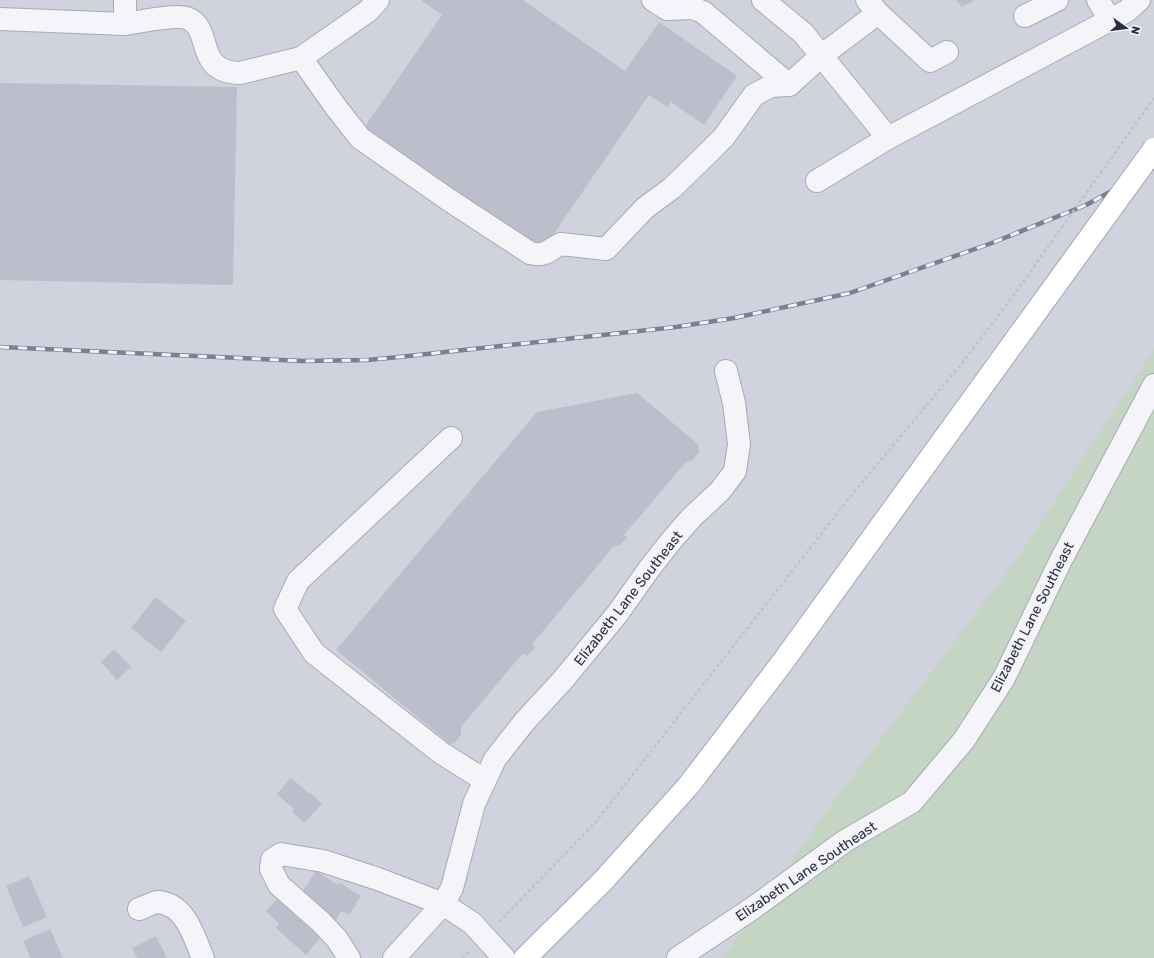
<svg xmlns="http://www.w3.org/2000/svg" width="1154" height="958" font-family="Rubik,sans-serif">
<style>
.built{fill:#d0d2dd}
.green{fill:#c4d5c3}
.building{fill:#bcbecb}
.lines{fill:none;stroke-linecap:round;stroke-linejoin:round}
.minor-casing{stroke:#a7a9b5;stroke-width:24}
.major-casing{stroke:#a1a5b7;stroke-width:24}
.path{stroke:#c0c1ca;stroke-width:2.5;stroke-dasharray:3 3;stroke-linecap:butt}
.minor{stroke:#f5f5f9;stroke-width:22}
.major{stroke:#fff;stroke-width:22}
.rail-casing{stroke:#7b7f95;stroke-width:4.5}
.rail{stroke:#f2f3f8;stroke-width:3;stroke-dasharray:9;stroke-linecap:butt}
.major-bridge-casing{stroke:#a1a5b7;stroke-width:24;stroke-linecap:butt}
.path-bridge{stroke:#c0c1ca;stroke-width:2.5;stroke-dasharray:3 3;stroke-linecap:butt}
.major-bridge{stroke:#fff;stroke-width:22}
.labels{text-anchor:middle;stroke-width:3;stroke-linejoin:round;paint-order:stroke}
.street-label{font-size:14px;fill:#292d43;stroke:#f2f3f8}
</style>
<rect width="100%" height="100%" fill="#e2e3eb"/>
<path class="built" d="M0,0H1154V349L1017,558L825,813L722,958H0Z"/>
<path class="green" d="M1154,349V958H722L825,813L1017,558Z"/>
<g class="building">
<path d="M421,0H523L625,71L659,22L737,76L704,125L671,102L667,107L649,95L542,251L364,128L442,15Z"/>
<path d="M956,0H975L962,7Z"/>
<path d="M0,83L237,87L233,285L0,280Z"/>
<path d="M637,393L698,444L699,452L692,461L686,462L624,535L627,537L620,545L613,547L533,643L534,649L527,656L523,653L461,727V734L455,743L450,744L336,650L537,412Z"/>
<path d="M156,597L186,621L161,652L131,628Z"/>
<path d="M114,649L131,667L117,680L101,662Z"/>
<path d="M291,778L310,794L311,793L322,804L304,823L292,812L294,809L277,794Z"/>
<path d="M316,871L338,885L340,883L361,896L349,915L341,911L335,922L319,912L322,907L301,894Z"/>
<path d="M29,876L47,917L23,927L6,886Z"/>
<path d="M277,899L320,938L306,955L276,928L279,924L266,911Z"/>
<path d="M50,929L63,958H31L23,941Z"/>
<path d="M156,936L167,958H137L132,948Z"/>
</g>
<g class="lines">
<g class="minor-casing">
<g id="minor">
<path d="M378,0L368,11L301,58L335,106L360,138L449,200L530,253C546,257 548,250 561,244L606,249L645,208L672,188L710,151L724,137L754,95L771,86L789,85"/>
<path d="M653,0L667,9L692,8L703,12L789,85L821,56L878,13L867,0"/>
<path d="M763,0L803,33L888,138"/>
<path d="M1098,0L1110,20"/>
<path d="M878,13L930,61L947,52"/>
<path d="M1025,16L1057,0"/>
<path d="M0,19L125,24V0"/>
<path d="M125,24C140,22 174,14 187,18C214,28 193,72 240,73L301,58"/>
<path d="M817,181L888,138L1127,11L1139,0"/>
<path d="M451,438L298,581L285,609L314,653L440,752L484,780"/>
<path d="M139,909C145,907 153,902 159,902C186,905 194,937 203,958"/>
<path d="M349,958L337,939L321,922L279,885L271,869L272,860L281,854L323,861L378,879L443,904L472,923L504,958"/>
<path d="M394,958L443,904L452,888L474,804L495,759L525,721L562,681L618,613L649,569L671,541L692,517L720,491L735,471L739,444L734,403L726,371"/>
<path d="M678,958L753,908L845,841L912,802L964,740L1004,678L1061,560L1154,385"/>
</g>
</g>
<g class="major-casing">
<path id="major" d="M525,958L603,881L689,785L782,663L1020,334"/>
</g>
<g class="path">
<path d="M499,922L595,823L854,492L962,363L1016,292L1062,227"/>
<path d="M462,958L470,951"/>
</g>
<use href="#minor" class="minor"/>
<use href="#major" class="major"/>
<g class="rail-casing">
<path id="rail" d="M0,347L303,361L367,360L399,357L676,327L734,318L850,293L992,243L1086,205L1154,168"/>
</g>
<use href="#rail" class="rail"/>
<g class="major-bridge-casing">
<path id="major-bridge" d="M1020,334L1154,149"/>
</g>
<path class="path-bridge" d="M1062,227L1154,98"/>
<use href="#major-bridge" class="major-bridge"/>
</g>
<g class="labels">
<g class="street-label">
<text transform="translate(628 598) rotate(-52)" y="5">Elizabeth Lane Southeast</text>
<text transform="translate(1032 617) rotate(-63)" y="5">Elizabeth Lane Southeast</text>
<text transform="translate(806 871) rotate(-34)" y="5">Elizabeth Lane Southeast</text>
</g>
</g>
<g transform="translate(1126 28) rotate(104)" stroke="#f2f3f8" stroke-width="3" paint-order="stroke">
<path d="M0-3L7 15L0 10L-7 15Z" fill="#292d43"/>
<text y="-6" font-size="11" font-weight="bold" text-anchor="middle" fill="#292d43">N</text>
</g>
</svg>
